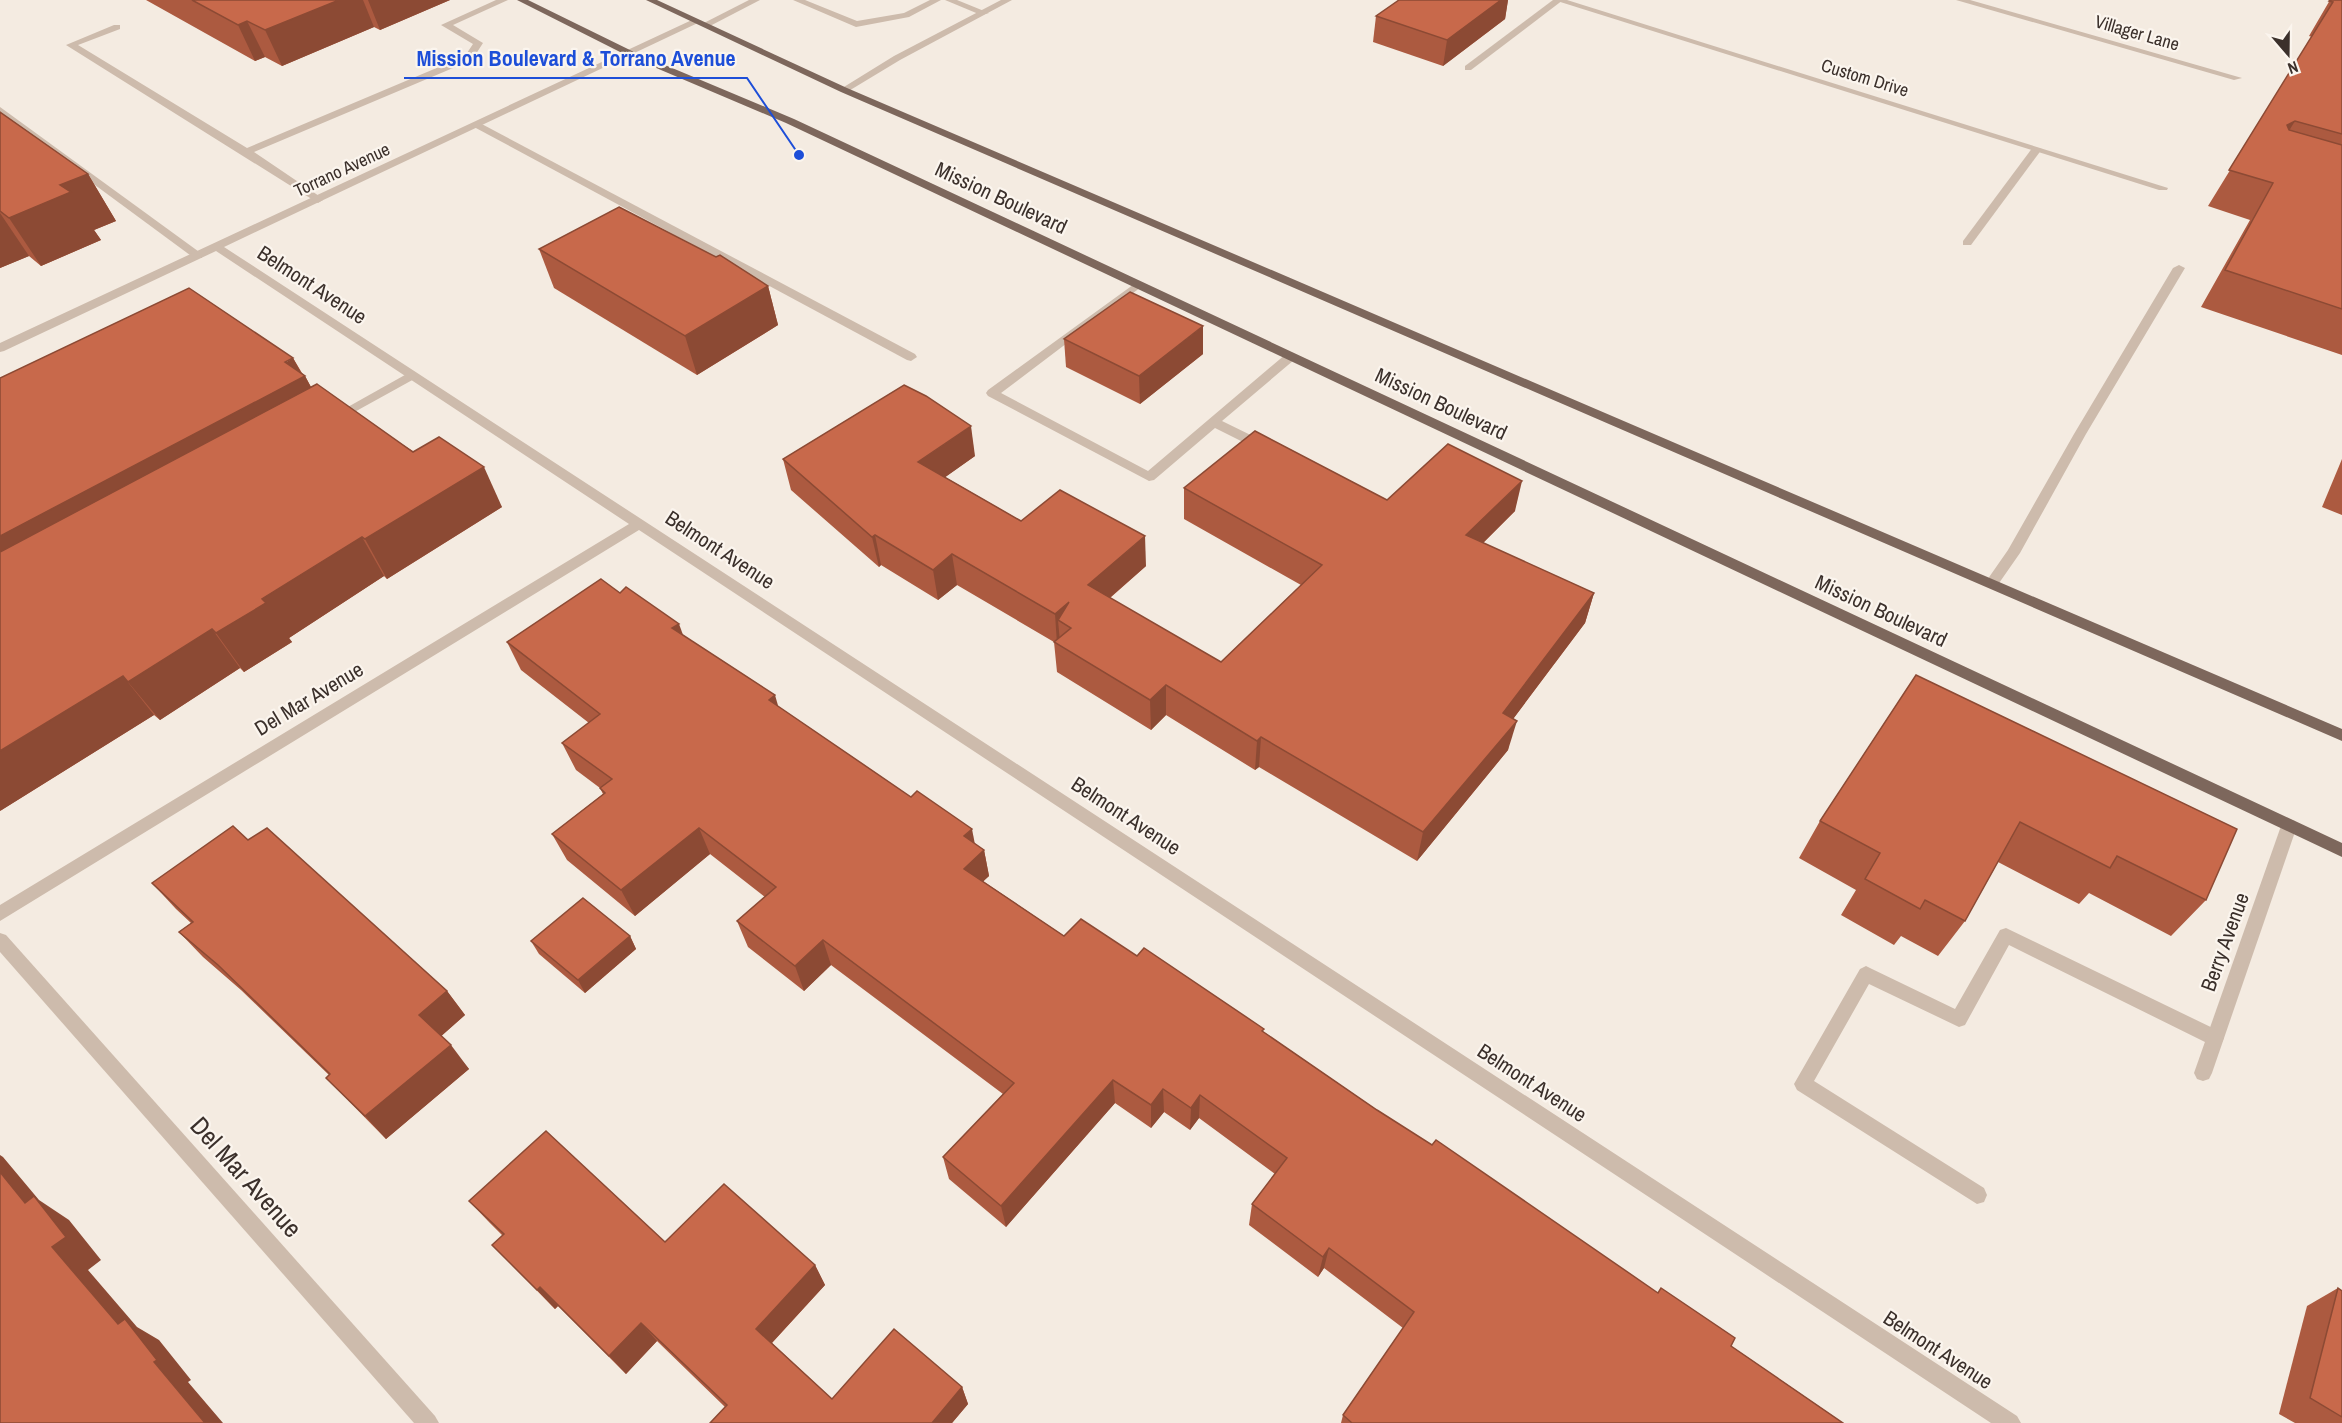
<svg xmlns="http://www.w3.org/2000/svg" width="2342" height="1423" font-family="'Archivo Narrow',sans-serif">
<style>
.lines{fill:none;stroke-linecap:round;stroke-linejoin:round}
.lane{fill:#cdbbac;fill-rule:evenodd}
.street{fill:#cdbbac;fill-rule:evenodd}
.primary{fill:#7d675c;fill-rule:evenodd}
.wall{fill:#ac5a40}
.shaded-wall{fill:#8c4a34}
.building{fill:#c8694b;stroke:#8c4a34;stroke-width:1.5}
.labels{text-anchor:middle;stroke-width:4.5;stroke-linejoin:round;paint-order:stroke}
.far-street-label{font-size:18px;fill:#3b302b;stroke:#fbf5ee}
.street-label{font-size:21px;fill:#3b302b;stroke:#fbf5ee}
.near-street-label{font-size:26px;fill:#3b302b;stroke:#fbf5ee}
.leader{fill:none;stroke:#1d4ed8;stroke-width:2}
.callout-dot{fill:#1d4ed8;stroke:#fbf5ee;stroke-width:2}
.callout-label{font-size:22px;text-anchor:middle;font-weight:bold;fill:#1d4ed8;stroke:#fbf5ee;stroke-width:4.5;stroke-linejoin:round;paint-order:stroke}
</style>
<rect width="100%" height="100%" fill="#f4ebe1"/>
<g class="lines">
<g class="lane">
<path d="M496,0H508L453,25L483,43L472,60L254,152L322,198L323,200L318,203L66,45L114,25H120V29L78,45L247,148L465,56L473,44L441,25Z"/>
<path d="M749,0H760L708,27L700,25Z"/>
<path d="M793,0H805L857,21L904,13L930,0H941L909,17L856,27Z"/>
<path d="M945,0H957L989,13L981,15Z"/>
<path d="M1553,0H1563L1471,70H1465V66Z"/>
<path d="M0,107L202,254V258H194L0,115Z"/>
<path d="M478,122L915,354L917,357L911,361L907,360L474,127L473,125Z"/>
<path d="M2033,147L2042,149L1971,245H1963V241Z"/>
<path d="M2179,265L2185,268L2086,434L2020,553L1997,586H1987L1985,583L2008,550L2074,434L2173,268Z"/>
<path d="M1137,282L1141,283V287L1001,393L1148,471L1286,354L1290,353L1296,357L1294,360L1222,421L1269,444L1270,447L1269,450H1259L1215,428L1154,480L1149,481L988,396L986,393L988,390Z"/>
<path d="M412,371L418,375L416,378L340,420L336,421L330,417Z"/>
<path d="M2006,928L2221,1032L2224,1038L2221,1044L2215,1046L2209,1044L2009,945L1965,1025L1959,1027L1869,984L1814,1081L1984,1188L1987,1195L1984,1202L1977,1204L1797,1090L1794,1084L1860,969L1866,966L1872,969L1955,1009L2000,930Z"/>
</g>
<g class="street">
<path d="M1001,0H1012L900,60L847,92L839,90L894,56Z"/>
<path d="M1554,0H1567L2168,188L2167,190H2159Z"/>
<path d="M1956,0H1970L2242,78L2234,80Z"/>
<path d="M694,19L702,21L224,247L2017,1416L2021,1423H1991L639,530L0,921V905L629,524L216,251L4,351L0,352V343Z"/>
<path d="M2289,819L2295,821L2297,826L2212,1073L2209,1079L2203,1081L2197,1079L2194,1073L2281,826L2283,821Z"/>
<path d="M0,933L6,935L435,1416L439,1423H414L0,952Z"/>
</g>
<g class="primary">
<path d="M517,0H528L634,52L794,119L2342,843V857L786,123L628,56Z"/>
<path d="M646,0H657L847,88L2342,729V741L841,92Z"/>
</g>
</g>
<g class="wall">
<path d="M146,0H450L380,30L374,27L282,66L265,57L255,61Z"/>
<path d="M1399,0H1508L1505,19L1443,66L1373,42L1376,16Z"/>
<path d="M2330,0H2342V355L2201,307L2250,220L2208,206L2312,37L2309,36Z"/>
<path d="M0,112L88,174L116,221L94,230L101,240L41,266L29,256L0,268Z"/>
<path d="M539,249L768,286L778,325L697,375L554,288Z"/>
<path d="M1064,339L1203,354L1140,404L1066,367Z"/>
<path d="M293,358L302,373L305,376L311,387L502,507L387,579L384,576L289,638L292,642L244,672L240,668L160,720L154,715L0,811Z"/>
<path d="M975,456L945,477L1021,521L1146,566L1110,598L1221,662L1301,585L1184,519V488L1387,500L1515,511L1483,543L1594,593L1585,623L1513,719L1508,750L1417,861L1259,767L1255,770L1166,715L1151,730L1057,672L1054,642L957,585L938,600L881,565L879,567L791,490L783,459Z"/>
<path d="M2342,459V515L2322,507Z"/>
<path d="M620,593L683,635L778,707L984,850L989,876L983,881L1064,936L1137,956L1264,1032L1377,1110L1731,1346L1843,1423H1341L1343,1415L1403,1328L1324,1268L1318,1277L1249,1225L1252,1204L1275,1174L1199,1118L1190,1130L1164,1112L1151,1128L1115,1103L1006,1227L949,1179L943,1157L1003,1094L831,965L804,991L748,947L737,921L765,897L710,854L635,916L567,860L552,834L603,794L600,788L576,770L562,743L589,723L521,670L507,642Z"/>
<path d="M1916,675L2206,900L2171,936L2089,893L2079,904L1998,862L1965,921L1938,956L1901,936L1894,945L1841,915L1856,890L1799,858L1820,821Z"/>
<path d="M248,840L447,991L465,1015L441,1036L469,1069L386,1139L326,1078L329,1075L241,990L203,957L179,932L191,923L176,909L152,883Z"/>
<path d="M630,936L636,949L585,993L539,954L531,941Z"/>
<path d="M469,1201L665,1242L815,1265L825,1285L772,1343L832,1399L962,1387L968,1404L952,1423H710L725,1407L657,1341L626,1374L558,1306L555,1309L492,1245L503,1236L488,1221Z"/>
<path d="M2338,1288L2342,1291V1423H2295L2279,1414L2307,1306Z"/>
</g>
<g class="shaded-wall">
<path d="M339,0H363L374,27L282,66L265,30Z"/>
<path d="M368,0H450L380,30Z"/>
<path d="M1501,0H1508L1505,19L1443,66L1447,40Z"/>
<path d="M247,21L265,57L255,61L238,25Z"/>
<path d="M2295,121L2273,157L2287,125Z"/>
<path d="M88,174L116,221L94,230L101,240L41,266L9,218L60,185Z"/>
<path d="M0,213L29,256L0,268Z"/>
<path d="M768,286L778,325L697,375L685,336Z"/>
<path d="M1203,326V354L1140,404L1139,376Z"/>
<path d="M293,358L303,376H305L326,415L0,592V536Z"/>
<path d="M971,426L975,456L923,493L918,462Z"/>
<path d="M484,467L502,507L387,579L365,539Z"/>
<path d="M1522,481L1515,511L1460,566L1466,535Z"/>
<path d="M875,535L881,565L879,567L872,537Z"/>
<path d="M1145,536L1146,566L1090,615L1088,585Z"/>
<path d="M362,537L384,576L289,638L292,642L244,672L216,633L262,599Z"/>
<path d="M952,554L957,585L938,600L933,570Z"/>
<path d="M1594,593L1585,623L1495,743L1503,713Z"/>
<path d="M1069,602L1071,628L1058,620L1060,642L1057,644L1055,614Z"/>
<path d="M679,624L689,651L672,628Z"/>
<path d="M212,629L240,668L160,720L128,682Z"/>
<path d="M123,676L154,715L0,811V751Z"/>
<path d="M1166,685V715L1151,730L1150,700Z"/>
<path d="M775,695L783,723L769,700Z"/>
<path d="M1517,721L1508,750L1417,861L1423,832Z"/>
<path d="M1261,737L1259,767L1255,770L1257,741Z"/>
<path d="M699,828L710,854L635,916L621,890Z"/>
<path d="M972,829L977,855L964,836Z"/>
<path d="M984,850L989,876L969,895L964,869Z"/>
<path d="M630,936L636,949L585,993L578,980Z"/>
<path d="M823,940L831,965L804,991L795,966Z"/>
<path d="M447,991L465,1015L438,1039L419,1015Z"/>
<path d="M451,1045L469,1069L386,1139L365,1116Z"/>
<path d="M1113,1080L1115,1103L1006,1227L1001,1206Z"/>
<path d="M1163,1089L1164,1112L1151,1128V1105Z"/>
<path d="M1200,1095L1199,1118L1190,1130L1191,1108Z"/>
<path d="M0,1155L3,1157L39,1200L69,1220L101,1260L88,1270L137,1327L159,1340L191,1380L188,1382L223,1423H205L154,1362L118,1324L52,1247L25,1203L0,1172Z"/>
<path d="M1329,1248L1324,1268L1318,1277L1323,1257Z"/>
<path d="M815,1265L825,1285L768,1347L756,1329Z"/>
<path d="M540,1287L558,1306L555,1309L537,1290Z"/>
<path d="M641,1323L657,1341L626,1374L609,1356Z"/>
<path d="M962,1387L968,1404L952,1423H932Z"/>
</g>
<g class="building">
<path d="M192,0H339L265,30L247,21L238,25Z"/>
<path d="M1399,0H1501L1447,40L1376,16Z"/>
<path d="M2330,0H2342V134L2295,121L2287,125L2289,130L2342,145V309L2225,270L2273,183L2229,170L2333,2L2329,1Z"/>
<path d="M0,112L88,174L60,185L71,192L9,218L0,211Z"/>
<path d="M619,207L716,257L720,255L768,286L685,336L539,249Z"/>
<path d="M189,288L293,358L285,362L305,376L0,536V378Z"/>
<path d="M1130,292L1203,326L1139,376L1064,339Z"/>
<path d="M317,384L413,452L439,437L484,467L365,539L362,537L262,599L266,603L216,633L212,629L128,682L123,676L0,751V552Z"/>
<path d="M904,385L926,396L971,426L918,462L1021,521L1060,490L1145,536L1088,585L1221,662L1322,565L1184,488L1255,431L1387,500L1448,444L1522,481L1466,535L1594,593L1503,713L1517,721L1423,832L1261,737L1257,741L1166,685L1150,700L1054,642L1071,628L1058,620L1069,602L1055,614L952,554L933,570L875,535L872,537L783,459Z"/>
<path d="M601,579L620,593L626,587L679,624L672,628L775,695L769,700L911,797L917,791L972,829L964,836L984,850L964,869L1064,936L1081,919L1137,956L1144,948L1264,1029L1262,1031L1377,1110L1432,1145L1436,1140L1658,1293L1661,1288L1735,1338L1731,1346L1843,1423H1352L1343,1415L1414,1312L1329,1248L1323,1257L1252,1204L1287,1158L1200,1095L1191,1108L1163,1089L1151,1105L1113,1080L1001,1206L943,1157L1014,1083L823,940L795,966L737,921L776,887L699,828L621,890L552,834L605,793L600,788L612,779L562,743L600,714L507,642Z"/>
<path d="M1916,675L2237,829L2206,900L2117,856L2110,868L2020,822L1965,921L1925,900L1920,909L1865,879L1880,853L1820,821Z"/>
<path d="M233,826L248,840L267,828L447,991L419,1015L451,1045L365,1116L326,1078L330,1074L218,965L179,932L193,922L152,883Z"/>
<path d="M583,898L630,936L578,980L531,941Z"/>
<path d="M546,1131L665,1242L724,1184L815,1265L756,1329L832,1399L894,1329L962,1387L932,1423H710L727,1405L641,1323L609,1356L540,1287L537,1290L492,1245L504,1234L469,1201Z"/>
<path d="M0,1172L25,1203L34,1196L66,1237L52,1247L118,1324L125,1319L157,1360L154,1362L205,1423H0Z"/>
<path d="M2338,1288L2342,1291V1417L2310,1398Z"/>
</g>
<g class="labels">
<g class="far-street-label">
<text transform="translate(2137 33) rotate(16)" y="6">Villager Lane</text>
<text transform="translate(1865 78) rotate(17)" y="6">Custom Drive</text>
<text transform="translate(342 170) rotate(-25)" y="6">Torrano Avenue</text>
</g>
<g class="street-label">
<text transform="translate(1001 198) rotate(25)" y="7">Mission Boulevard</text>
<text transform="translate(312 285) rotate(33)" y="7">Belmont Avenue</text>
<text transform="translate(1441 404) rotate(25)" y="7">Mission Boulevard</text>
<text transform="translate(720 550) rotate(33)" y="7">Belmont Avenue</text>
<text transform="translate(1881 611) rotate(25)" y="7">Mission Boulevard</text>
<text transform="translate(309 699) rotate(-31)" y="7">Del Mar Avenue</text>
<text transform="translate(1126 816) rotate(33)" y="7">Belmont Avenue</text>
<text transform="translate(2225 942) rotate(-70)" y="7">Berry Avenue</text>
<text transform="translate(1532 1083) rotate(33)" y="7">Belmont Avenue</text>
<text transform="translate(1938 1350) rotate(33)" y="7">Belmont Avenue</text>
</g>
<g class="near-street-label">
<text transform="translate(246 1177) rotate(48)" y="9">Del Mar Avenue</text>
</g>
</g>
<path class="leader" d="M799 155L747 78H404"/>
<circle class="callout-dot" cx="799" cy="155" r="6"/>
<g class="callout-label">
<text x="576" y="66">Mission Boulevard &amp; Torrano Avenue</text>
</g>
<g transform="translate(2288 54) rotate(160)" stroke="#fbf5ee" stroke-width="4.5" paint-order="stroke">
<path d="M0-4.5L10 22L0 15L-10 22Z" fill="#3b302b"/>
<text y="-9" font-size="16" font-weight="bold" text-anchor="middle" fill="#3b302b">N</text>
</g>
</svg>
